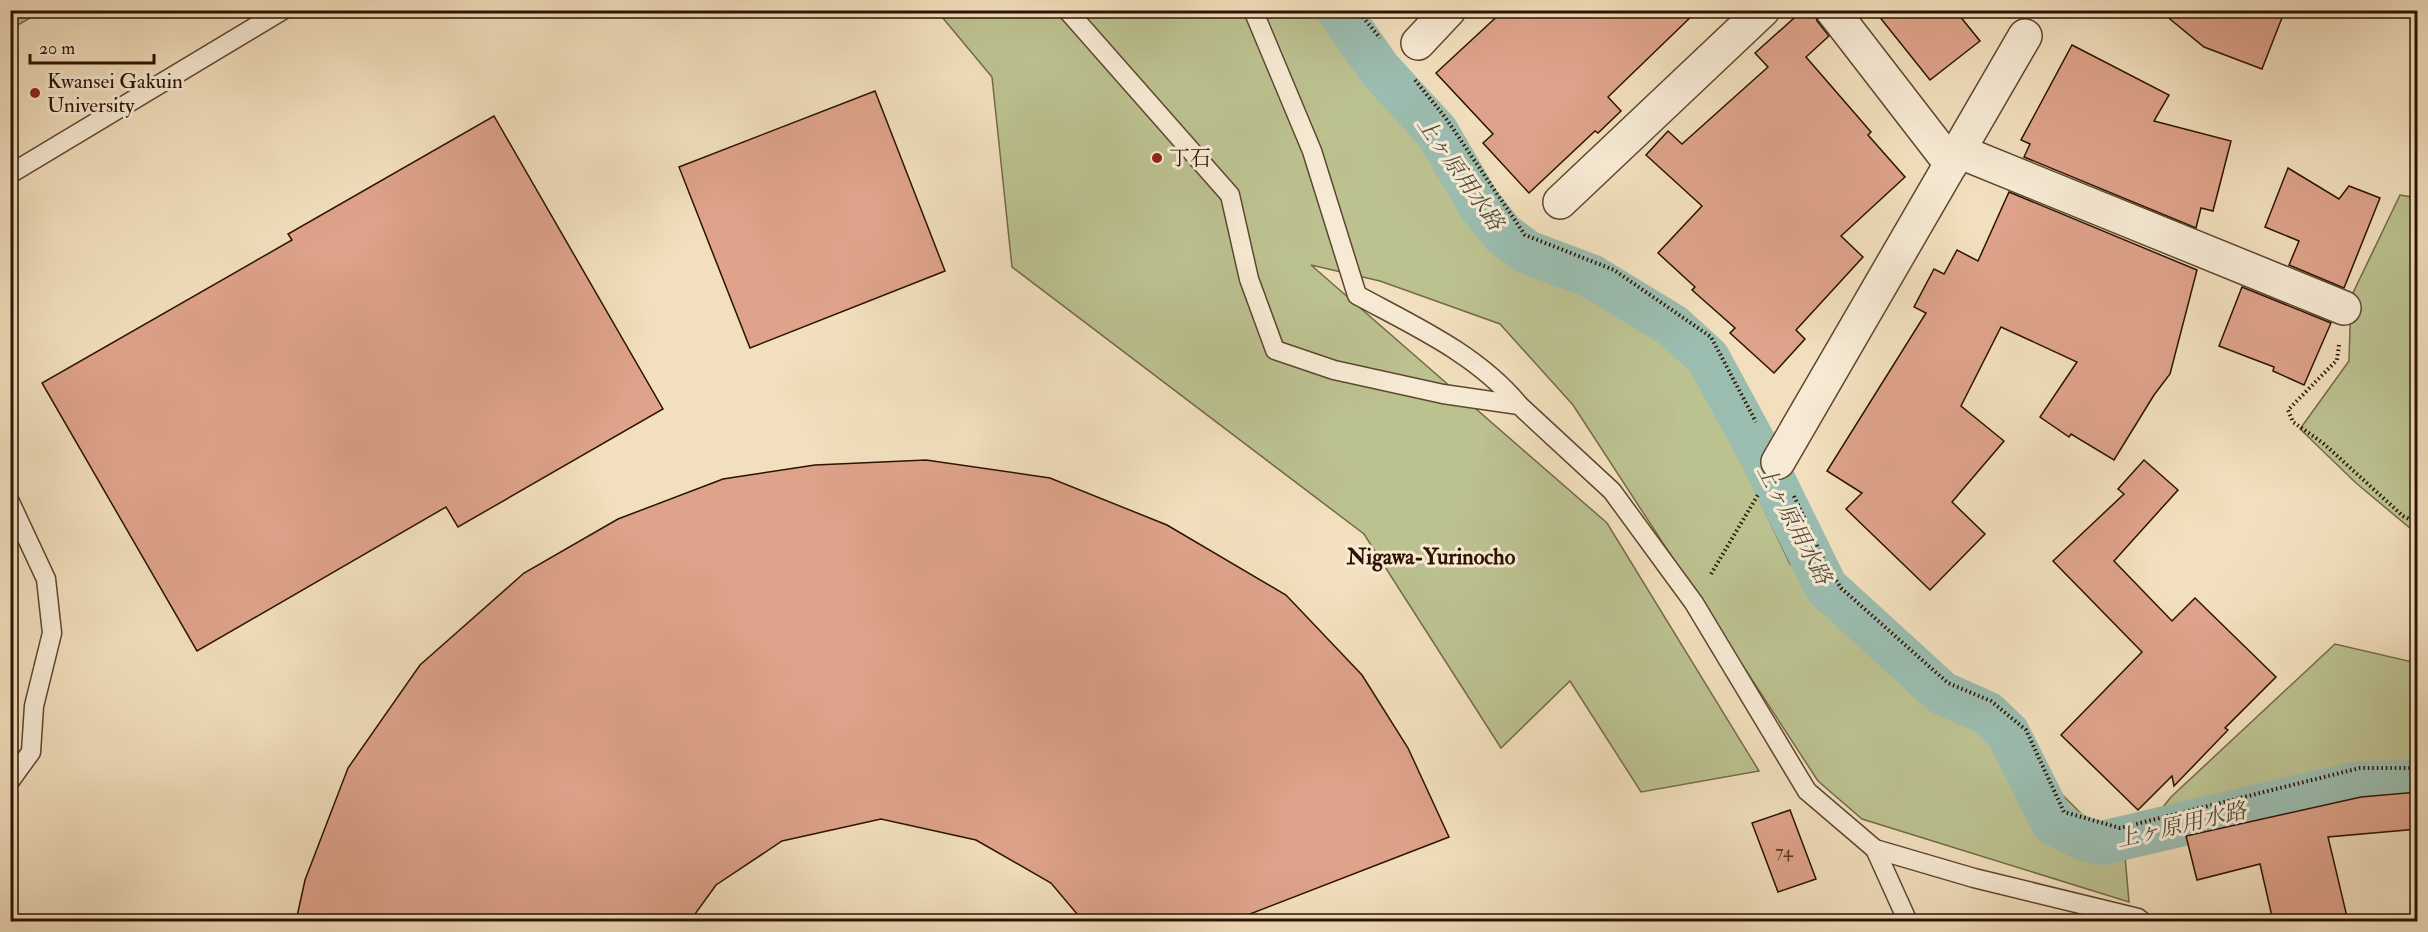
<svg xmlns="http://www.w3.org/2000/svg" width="2428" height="932" font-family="'IM FELL Double Pica','Noto Serif JP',serif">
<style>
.green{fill:#bcc190;stroke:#746a48;stroke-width:1.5}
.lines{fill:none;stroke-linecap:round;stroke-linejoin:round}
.canal{stroke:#9bbdb0;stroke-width:44}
.building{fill:#dea38a;stroke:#2c1300;stroke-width:1.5}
.lane-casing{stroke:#5e462f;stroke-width:21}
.street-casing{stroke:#5e462f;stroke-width:36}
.path{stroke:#2c1300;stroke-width:4;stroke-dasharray:1.5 3;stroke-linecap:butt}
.lane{stroke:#f7ead4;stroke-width:18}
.street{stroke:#f7ead4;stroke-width:33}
.poi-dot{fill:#8f2418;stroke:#f7ead4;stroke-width:2}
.labels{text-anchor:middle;stroke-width:6;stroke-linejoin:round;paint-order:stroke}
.number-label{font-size:18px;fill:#583722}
.poi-label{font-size:21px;fill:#2c1300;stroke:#f7ead4;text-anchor:start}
.water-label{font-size:22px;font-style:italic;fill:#534e3e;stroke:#f7ead4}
.neighbourhood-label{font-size:22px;font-weight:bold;fill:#2c1300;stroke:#f7ead4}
</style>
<rect width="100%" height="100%" fill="#f2dfbd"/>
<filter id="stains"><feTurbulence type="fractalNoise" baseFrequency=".00333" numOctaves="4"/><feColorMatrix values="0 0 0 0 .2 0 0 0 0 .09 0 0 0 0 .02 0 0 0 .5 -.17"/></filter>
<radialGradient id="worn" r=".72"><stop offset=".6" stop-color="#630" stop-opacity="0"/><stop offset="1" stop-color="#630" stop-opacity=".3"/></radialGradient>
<g class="green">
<path d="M11,10H42V11L11,29Z"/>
<path d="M937,11H1336L1416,123L1532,266L1686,343L1790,564L2005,738L2124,856L2171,797L2335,644L2417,663V779L2341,791L2125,856L2129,902L1862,819L1818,781L1573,405L1500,324L1380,281L1311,265L1607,523L1759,771L1641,792L1570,681L1501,748L1364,534L1012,267L992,77Z"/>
<path d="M2400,195L2417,198V534L2356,483L2300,429L2349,361L2351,297Z"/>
</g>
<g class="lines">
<path class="canal" d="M1338,10L1380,70L1437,132L1479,204L1503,234L1527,252L1591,276L1673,326L1708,358L1763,459L1826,587L1942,693L1987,713L2008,733L2053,823L2084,839L2102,843L2358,783L2418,782"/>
</g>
<g class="building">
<path d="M1504,10H1698L1608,97L1621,111L1598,133L1595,131L1529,193L1483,143L1493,134L1436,73Z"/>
<path d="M1803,10H1814L1817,21L1829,36L1806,57L1871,132L1868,135L1905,177L1841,236L1863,257L1796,330L1805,339L1774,373L1730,333L1735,328L1692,290L1695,287L1658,253L1702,206L1646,155L1668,131L1682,144L1768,67L1755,53Z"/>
<path d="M1874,10H1955L1980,41L1930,80Z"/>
<path d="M2159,10H2285L2262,69L2204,47Z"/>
<path d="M2072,45L2169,95L2154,121L2231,141L2213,211L2201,208L2196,228L2024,157L2030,144L2021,140Z"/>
<path d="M875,91L945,271L750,348L679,167Z"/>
<path d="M494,116L663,409L458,527L446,507L197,651L42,383L292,240L288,234Z"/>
<path d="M2288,168L2339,199L2349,186L2380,198L2344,288L2289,265L2299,241L2265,227Z"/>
<path d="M2009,192L2197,270L2170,374L2154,395L2114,460L2071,434L2069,437L2040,417L2077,362L2001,327L1961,406L2004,441L1952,502L1985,534L1930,590L1846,509L1862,493L1827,471L1926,313L1914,307L1934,269L1944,274L1957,250L1978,261Z"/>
<path d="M2242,287L2331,323L2304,385L2273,371L2274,367L2219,346Z"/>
<path d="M926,460L1050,478L1167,525L1286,595L1362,675L1408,748L1449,837L1232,921H1083L1051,883L976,840L881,819L782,841L716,885L690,921H296L305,880L348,768L420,665L524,573L618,519L723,479L815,465Z"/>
<path d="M2144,460L2178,490L2114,561L2172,621L2195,598L2276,677L2225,728L2228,730L2174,786L2172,776L2138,810L2061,735L2142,652L2053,561L2124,494L2118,489Z"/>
<path d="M2418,792V829L2328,837L2348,921H2273L2260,864L2197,880L2186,836L2361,797Z"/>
<path d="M1790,810L1816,879L1778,892L1752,823Z"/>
</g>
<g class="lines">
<g class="lane-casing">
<g id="lane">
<path d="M1067,10L1230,195L1249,279L1275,350L1334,370L1443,394L1519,405L1612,491L1694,603L1807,791L1875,849L1974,878L2138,918L2143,922"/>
<path d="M1253,10L1312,151L1357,295C1414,326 1477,354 1519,405"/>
<path d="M10,174L283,10"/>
<path d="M10,502L46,579L52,633L34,706L31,752L10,781"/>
<path d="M1875,849L1908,922"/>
</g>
</g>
<g class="street-casing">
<g id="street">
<path d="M1832,10L1951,164"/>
<path d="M1418,43L1449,10"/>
<path d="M1958,151L2344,308"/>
<path d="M1560,202L1763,10"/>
<path d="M1778,462L2025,36"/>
</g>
</g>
<g class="path">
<path d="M1357,10L1380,38"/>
<path d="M1415,80L1445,117L1525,235L1614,270L1711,337L1756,422"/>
<path d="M2339,345L2337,360L2288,410L2293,422L2323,443L2403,516L2418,523"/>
<path d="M1794,496L1826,565L1841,588L1948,683L1991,701L2026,730L2064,812L2120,828L2360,768H2418"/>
<path d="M1711,574L1759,493"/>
</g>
<use href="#lane" class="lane"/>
<use href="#street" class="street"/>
</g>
<g class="poi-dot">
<circle cx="35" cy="93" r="6"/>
<circle cx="1157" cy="158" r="6"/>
</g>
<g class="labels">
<g class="number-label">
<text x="1784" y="857">74</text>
</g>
<g class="poi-label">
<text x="47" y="88">Kwansei Gakuin<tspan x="47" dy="24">University</tspan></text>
<text x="1169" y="165">丁石</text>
</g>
<g class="water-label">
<text transform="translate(1461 173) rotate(55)" y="8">上ヶ原用水路</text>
<text transform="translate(1795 524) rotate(62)" y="8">上ヶ原用水路</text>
<text transform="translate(2181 824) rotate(-13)" y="8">上ヶ原用水路</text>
</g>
<g class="neighbourhood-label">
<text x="1431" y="564">Nigawa-Yurinocho</text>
</g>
</g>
<rect width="2428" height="932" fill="none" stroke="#f2dfbd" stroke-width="36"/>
<rect x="12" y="12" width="2404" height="908" fill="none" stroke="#2c1300" stroke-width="3"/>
<rect x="18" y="18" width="2392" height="896" fill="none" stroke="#2c1300" stroke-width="1.5"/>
<path d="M30 54v9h124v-9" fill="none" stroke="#2c1300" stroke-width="3"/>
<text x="39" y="54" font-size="18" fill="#2c1300" stroke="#f7ead4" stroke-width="4.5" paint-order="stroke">20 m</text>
<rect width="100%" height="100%" filter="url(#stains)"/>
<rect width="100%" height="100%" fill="url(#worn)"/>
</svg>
